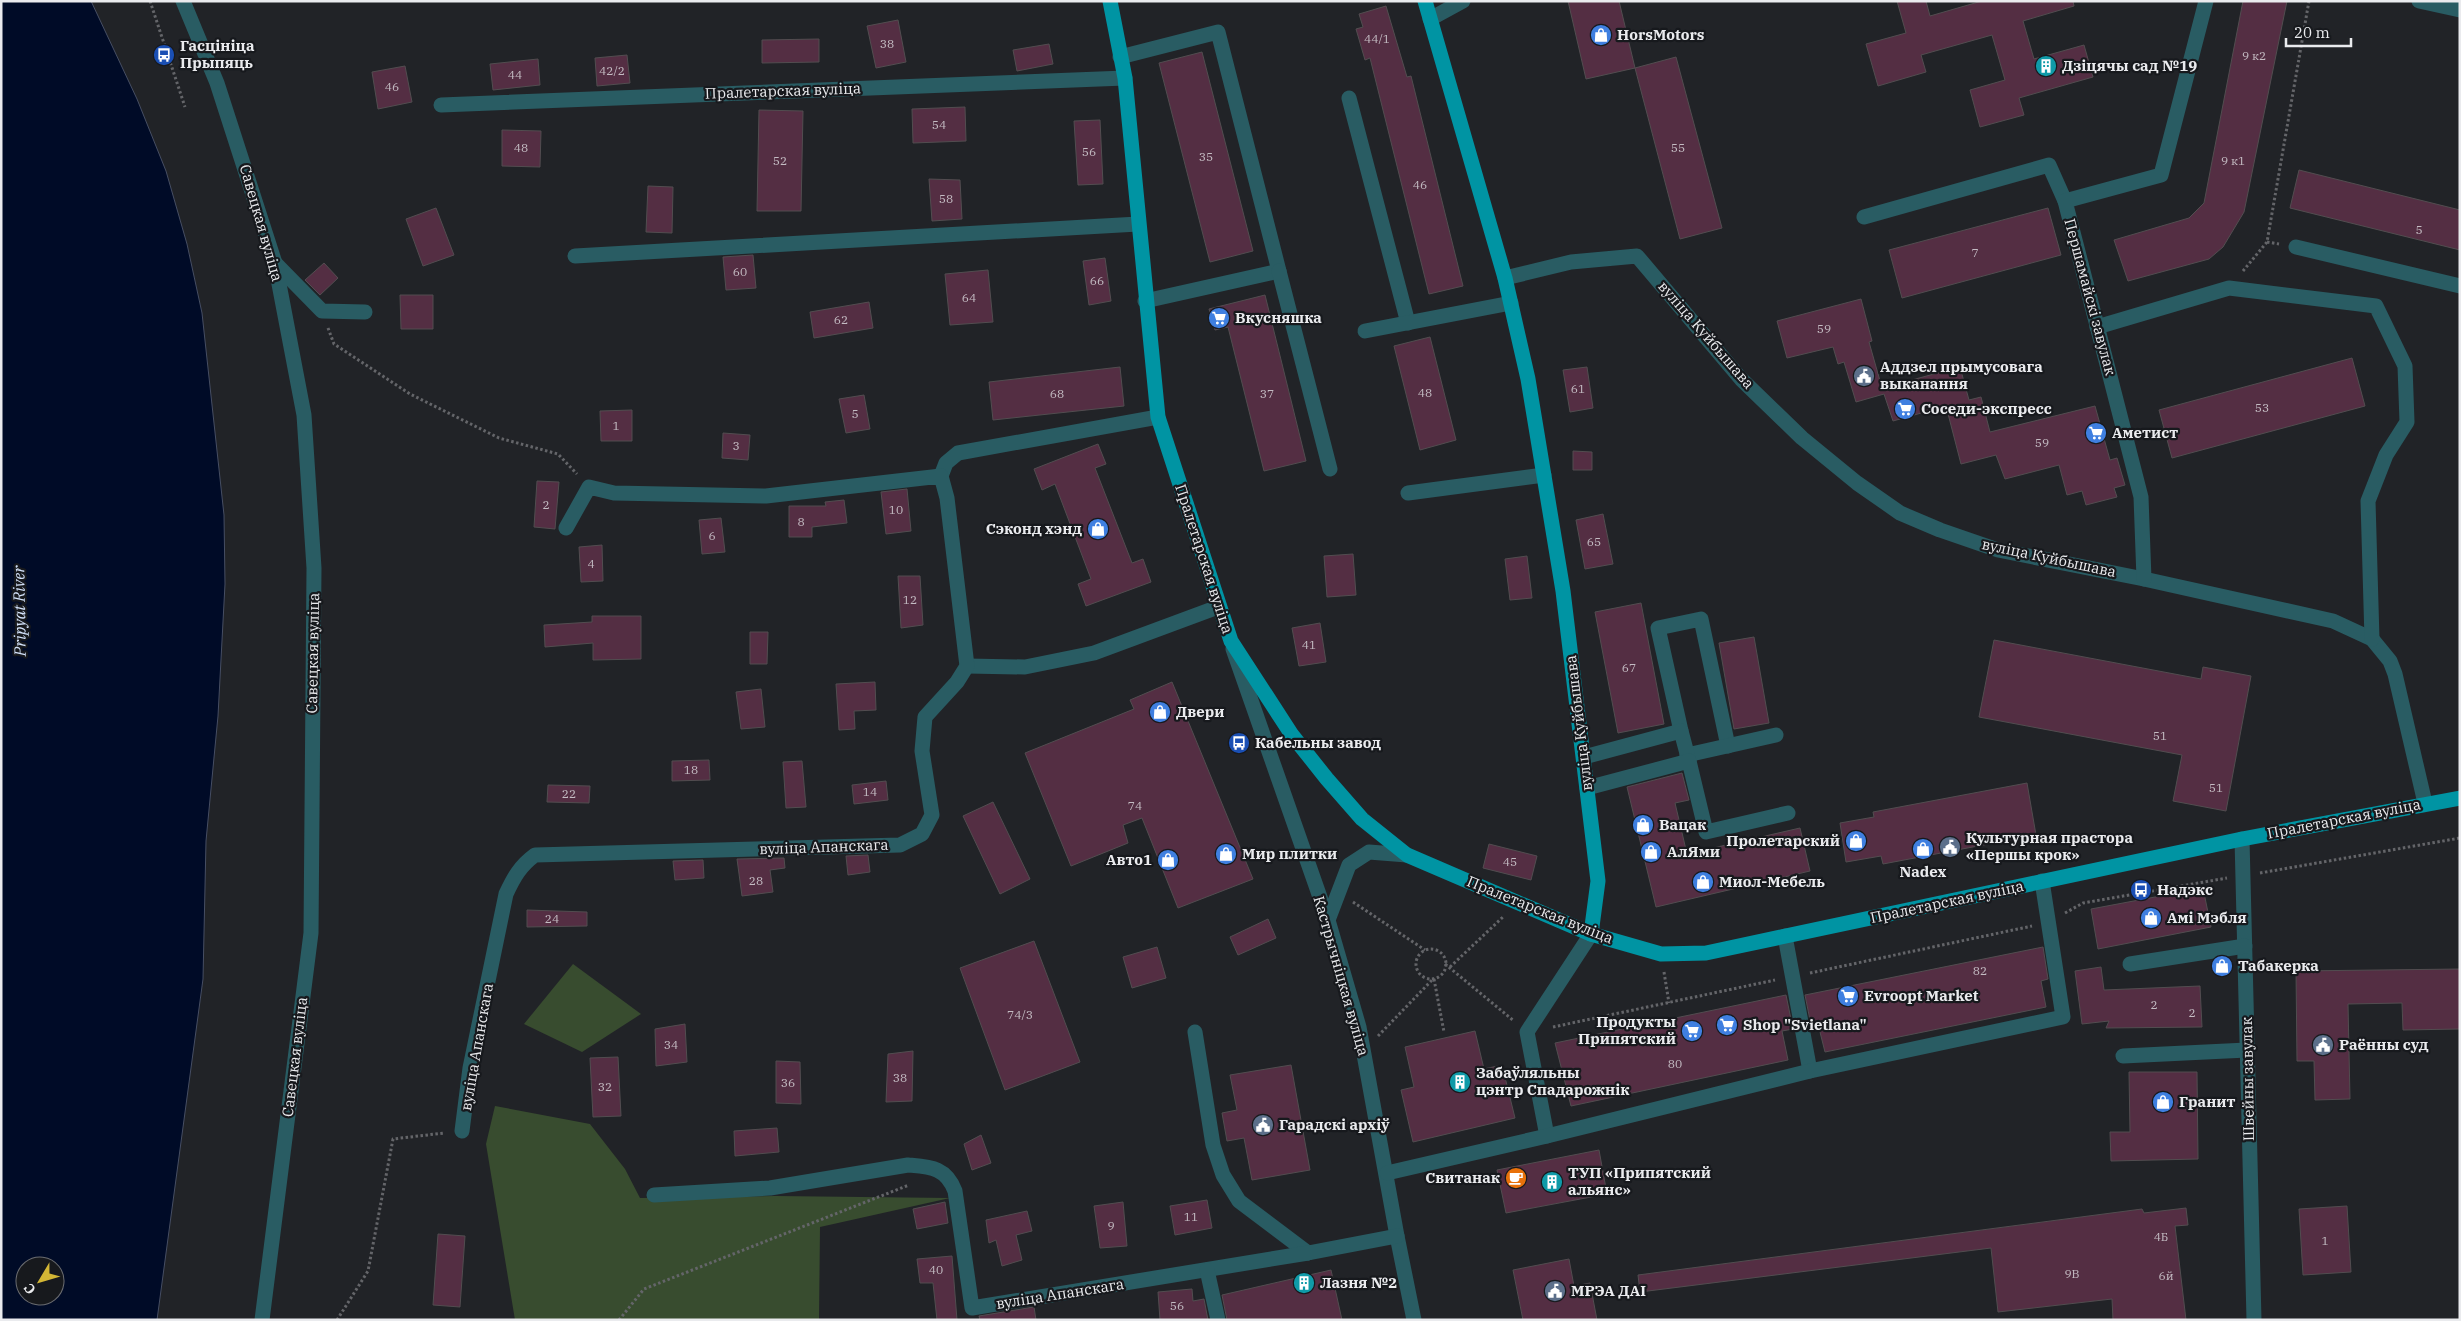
<svg xmlns="http://www.w3.org/2000/svg" width="2461" height="1321" font-family="'IBM Plex Serif',serif">
<style>
.green{fill:#384c2f}
.water{fill:#000b27;stroke:#464e63;fill-rule:evenodd}
.building{fill:#542e43;stroke:#524d50}
.lines{fill:none;stroke-linecap:round;stroke-linejoin:round}
.path{stroke:#646569;stroke-width:3;stroke-dasharray:2.5 2.5;stroke-linecap:butt}
.minor{stroke:#295c63;stroke-width:15}
.major{stroke:#0094a3;stroke-width:15}
.labels{text-anchor:middle;stroke-width:4.5;stroke-linejoin:round;paint-order:stroke}
.number-label{font-size:12px;fill:#c4bcc3}
.poi-label{font-size:15px;font-weight:bold;fill:#eaebee;stroke:#17191d;text-anchor:start}
.street-label{font-size:15px;fill:#eaebee;stroke:#17191d}
.water-label{font-size:16px;font-style:italic;fill:#d5e4fc;stroke:#17191d}
</style>
<rect width="100%" height="100%" fill="#212327"/>
<g class="green">
<path d="M573,964L641,1014L582,1052L524,1024Z"/>
<path d="M495,1106L590,1124L625,1169L640,1198L775,1196L950,1198L820,1227L819,1320H515L486,1144Z"/>
</g>
<path class="water" d="M1,1H91L137,99L166,171L187,244L202,313L224,515L225,584L218,716L206,841L203,979L157,1320H1ZM25,1266H55V1296H25Z"/>
<g class="building">
<path d="M1568,1H1619L1635,68L1586,79Z"/>
<path d="M1897,1H1926L1930,16L1982,1H2073L2074,6L2023,21L2034,59L2084,45L2093,77L2019,98L2024,115L1980,127L1970,90L2005,80L1992,35L1921,55L1926,72L1878,86L1866,44L1906,33Z"/>
<path d="M2243,1H2287L2244,212L2223,247L2209,259L2128,281L2114,240L2189,218L2204,203Z"/>
<path d="M1386,6L1407,77L1411,76L1463,286L1429,294L1370,58L1365,60L1356,29L1363,27L1359,14Z"/>
<path d="M898,20L906,62L876,68L867,26Z"/>
<path d="M819,39V62L762,63V40Z"/>
<path d="M1049,44L1053,64L1017,71L1013,50Z"/>
<path d="M1202,52L1253,251L1210,262L1159,63Z"/>
<path d="M627,55L630,83L597,86L595,58Z"/>
<path d="M1676,57L1722,228L1680,239L1635,68Z"/>
<path d="M538,59L540,85L493,90L490,64Z"/>
<path d="M405,66L412,102L378,109L372,72Z"/>
<path d="M965,107L966,141L913,143L912,109Z"/>
<path d="M759,110L803,111L801,211H757Z"/>
<path d="M1100,120L1103,184L1078,185L1074,121Z"/>
<path d="M502,130L541,131L540,167L502,166Z"/>
<path d="M2299,170L2460,210V250L2290,208Z"/>
<path d="M929,179L960,180L962,219L932,221Z"/>
<path d="M648,186L673,187L672,233L646,232Z"/>
<path d="M436,208L454,255L423,266L406,219Z"/>
<path d="M2048,208L2061,255L1902,298L1889,250Z"/>
<path d="M753,255L756,288L726,290L723,257Z"/>
<path d="M1105,258L1111,301L1089,305L1083,261Z"/>
<path d="M324,263L338,278L320,295L305,280Z"/>
<path d="M988,270L993,322L950,325L945,274Z"/>
<path d="M400,295H433V329H401Z"/>
<path d="M1265,295L1306,461L1264,471L1228,327L1215,330L1209,309Z"/>
<path d="M1861,299L1872,341L1869,342L1882,388L1960,367L1969,400L1981,397L1990,432L2095,406L2110,460L2117,458L2125,485L2114,488L2117,497L2086,505L2082,491L2067,495L2059,465L2005,479L1996,455L1961,464L1946,406L1893,421L1884,394L1856,402L1844,362L1838,364L1833,347L1787,358L1777,321Z"/>
<path d="M869,302L873,328L814,338L810,312Z"/>
<path d="M1430,337L1456,440L1420,450L1394,346Z"/>
<path d="M2352,358L2365,406L2172,458L2159,410Z"/>
<path d="M1120,367L1124,406L993,420L989,382Z"/>
<path d="M1587,367L1593,408L1570,412L1563,370Z"/>
<path d="M864,395L870,429L846,433L839,399Z"/>
<path d="M632,410V441H601L600,411Z"/>
<path d="M723,433L750,435L748,460L722,458Z"/>
<path d="M1098,444L1106,464L1095,468L1132,563L1143,559L1151,582L1086,606L1078,584L1091,579L1055,484L1042,490L1034,469Z"/>
<path d="M1573,451L1592,452V470H1573Z"/>
<path d="M537,481L559,482L555,529L534,527Z"/>
<path d="M907,489L911,531L886,534L881,492Z"/>
<path d="M844,500L847,523L812,527V537H789V506H826L825,502Z"/>
<path d="M1603,514L1613,564L1585,569L1576,520Z"/>
<path d="M721,518L725,552L702,554L699,520Z"/>
<path d="M602,545L603,581L581,582L579,547Z"/>
<path d="M1353,554L1356,595L1327,597L1324,556Z"/>
<path d="M1527,556L1532,598L1510,600L1505,559Z"/>
<path d="M898,576H920L923,625L901,628Z"/>
<path d="M1641,603L1664,724L1618,733L1595,612Z"/>
<path d="M592,616H641V659L593,660V643L545,647L544,625L592,622Z"/>
<path d="M1320,623L1326,662L1299,666L1292,628Z"/>
<path d="M750,632H768L767,664H750Z"/>
<path d="M1754,637L1769,723L1734,729L1719,643Z"/>
<path d="M1994,640L2201,679L2203,667L2251,676L2226,811L2173,801L2182,755L1979,717Z"/>
<path d="M875,682L876,710L854,711L855,729L839,730L836,684Z"/>
<path d="M1172,682L1253,879L1178,908L1142,818L1123,825L1128,843L1071,866L1025,753L1134,709L1130,700Z"/>
<path d="M761,689L765,727L741,729L736,692Z"/>
<path d="M709,760L710,780L672,781V761Z"/>
<path d="M802,761L806,807L786,808L783,762Z"/>
<path d="M1682,773L1689,800L1675,803L1687,854L1800,828L1810,871L1656,907L1627,787Z"/>
<path d="M886,781L888,800L854,804L852,785Z"/>
<path d="M2027,783L2036,835L1883,864L1881,856L1846,862L1840,823L1874,817L1873,812Z"/>
<path d="M548,785L590,786L589,803L547,802Z"/>
<path d="M993,802L1030,879L1000,894L963,816Z"/>
<path d="M1489,844L1537,856L1531,880L1483,868Z"/>
<path d="M868,855L870,872L848,875L846,856Z"/>
<path d="M784,858L785,868L770,870L773,892L742,896L737,859Z"/>
<path d="M703,860L704,878L675,880L673,861Z"/>
<path d="M2203,888L2211,927L2098,949L2091,909Z"/>
<path d="M527,910L587,912V926L527,927Z"/>
<path d="M1268,919L1276,938L1238,955L1230,937Z"/>
<path d="M1034,941L1080,1062L1005,1090L960,968Z"/>
<path d="M1157,947L1166,978L1132,988L1123,957Z"/>
<path d="M2043,947L2048,979L2041,981L2046,1007L1825,1052L1818,1024L1811,1025L1805,995Z"/>
<path d="M2101,967L2104,990L2200,986L2202,1027L2106,1028L2109,1021L2082,1024L2075,971Z"/>
<path d="M2460,969V1029L2403,1030L2402,1003L2348,1004L2350,1099L2315,1100L2314,1061H2297L2296,971Z"/>
<path d="M1786,995L1793,1029L1782,1031L1788,1060L1571,1106L1555,1043Z"/>
<path d="M685,1024L687,1062L656,1066L655,1029Z"/>
<path d="M1475,1031L1484,1069L1502,1065L1515,1118L1413,1142L1401,1090L1414,1087L1405,1047Z"/>
<path d="M913,1051L912,1101L886,1102L888,1054Z"/>
<path d="M618,1057L621,1116L593,1117L590,1058Z"/>
<path d="M776,1061L800,1062L801,1104L776,1103Z"/>
<path d="M1291,1065L1310,1170L1252,1180L1244,1138L1227,1141L1222,1113L1237,1110L1230,1075Z"/>
<path d="M2129,1072H2197L2198,1159L2111,1161L2110,1132H2130Z"/>
<path d="M777,1128L779,1152L735,1156L734,1131Z"/>
<path d="M981,1135L991,1163L972,1170L964,1144Z"/>
<path d="M1599,1150L1607,1194L1506,1213L1497,1170Z"/>
<path d="M1207,1200L1212,1228L1175,1235L1170,1206Z"/>
<path d="M945,1202L948,1223L917,1229L913,1209Z"/>
<path d="M1123,1202L1127,1246L1100,1248L1094,1206Z"/>
<path d="M2347,1206L2351,1272L2303,1275L2299,1209Z"/>
<path d="M2186,1208L2188,1225L2175,1226L2186,1320H2113L2112,1299L1998,1312L1991,1248L1640,1292L1638,1275L2142,1209L2144,1213Z"/>
<path d="M1027,1211L1032,1231L1016,1235L1022,1260L1002,1266L996,1240L989,1243L986,1220Z"/>
<path d="M438,1234L465,1236L460,1307L433,1305Z"/>
<path d="M952,1256L957,1320H937L933,1283H920L917,1259Z"/>
<path d="M1569,1259L1574,1286L1590,1283L1597,1320H1523L1513,1270Z"/>
<path d="M1331,1270L1342,1320H1227L1222,1295Z"/>
<path d="M1192,1289L1193,1301L1204,1299L1208,1320H1160L1158,1292Z"/>
<path d="M1034,1307L1036,1320H980L979,1316Z"/>
</g>
<g class="lines">
<g class="path">
<path d="M150,1L185,107"/>
<path d="M2267,242L2279,244"/>
<path d="M2243,271L2267,242L2309,1"/>
<path d="M328,328L334,344L410,394L499,438L558,454L577,474"/>
<path d="M2260,873L2460,838"/>
<path d="M1353,902L1425,950"/>
<path d="M2065,913L2083,903L2227,878"/>
<circle cx="1431" cy="964" r="15"/>
<path d="M1445,964L1514,1021"/>
<path d="M1450,967L1504,916"/>
<path d="M1664,972L1669,1003"/>
<path d="M1810,973L2032,926"/>
<path d="M1434,979L1444,1032"/>
<path d="M1553,1027L1775,980"/>
<path d="M1378,1036L1434,978"/>
<path d="M337,1320L368,1271L393,1139L444,1133"/>
<path d="M619,1320L644,1289L909,1185"/>
</g>
<g class="minor">
<path d="M183,1L217,83L275,263L304,415L314,568L311,933L262,1320"/>
<path d="M2419,1L2460,10"/>
<path d="M1430,19L1463,1"/>
<path d="M1120,57L1218,32L1279,271L1145,301"/>
<path d="M1349,98L1408,323"/>
<path d="M441,105L1125,78"/>
<path d="M1864,217L2049,165L2065,201"/>
<path d="M2296,247L2460,286"/>
<path d="M575,256L1138,224"/>
<path d="M275,263L322,311L365,312"/>
<path d="M1279,271L1330,469"/>
<path d="M1505,278L1571,262L1637,256L1741,379L1802,438L1857,483L1900,513L1940,530L1998,550L2144,579L2333,621L2372,639L2390,661L2395,674L2425,803"/>
<path d="M2097,327L2229,288L2376,306L2405,366L2407,422L2386,455L2368,501L2372,639"/>
<path d="M1365,331L1511,303"/>
<path d="M941,476L946,463L958,453L1158,417"/>
<path d="M1408,493L1544,475"/>
<path d="M2144,579L2141,497L2065,201L2161,175L2206,1"/>
<path d="M1233,649L1328,920L1359,1027L1397,1236L1414,1320"/>
<path d="M967,666L1025,667L1094,653L1218,607"/>
<path d="M1681,731L1658,628L1701,619L1728,746"/>
<path d="M1687,755L1776,735"/>
<path d="M1584,757L1681,731L1689,761"/>
<path d="M1587,788L1689,761L1706,832L1788,813"/>
<path d="M2242,839L2254,1320"/>
<path d="M1328,920L1349,865L1369,852L1407,855"/>
<path d="M1785,936L1810,1071"/>
<path d="M2130,964L2245,946"/>
<path d="M1195,1032L1213,1145L1223,1175L1239,1201L1308,1253"/>
<path d="M2123,1056L2247,1050"/>
<path d="M462,1131L470,1068L506,894C514,877 520,866 535,855L900,845L922,834L932,815L922,751L925,717L957,682L967,666L947,498L941,476L766,496L614,493L589,487L566,528"/>
<path d="M1547,1136L1527,1032L1591,934"/>
<path d="M1387,1173L1547,1136L1810,1071L2063,1017L2042,881"/>
<path d="M654,1195L770,1188L908,1165C930,1167 946,1167 955,1191L972,1308L1308,1253L1397,1236"/>
<path d="M1207,1270L1218,1320"/>
</g>
<g class="major">
<path d="M1110,1L1125,78L1158,417L1231,641L1292,735L1327,779L1362,819L1407,855L1591,934L1661,954L1706,953L2242,839L2460,798"/>
<path d="M1425,1L1505,278L1528,379L1563,591L1598,881L1591,934"/>
</g>
</g>
<defs>
<g id="shop-disc" transform="scale(1.125)"><circle r="9.5" fill="#3f7fe0" stroke="#17191d"/><path d="M-5-2.5h2.3a2.7 3.5 0 0 1 5.4 0H5L5.5 6h-11ZM-1.5-2.5h3a1.5 2.3 0 0 0-3 0Z" fill="#fff"/></g>
<g id="bus-disc" transform="scale(1.125)"><circle r="9.5" fill="#1a4fb4" stroke="#17191d"/><path d="M-5-6H5V4H4V6H2V4H-2V6H-4V4H-5ZM-3.5-4V0h7V-4ZM-3.5 1.2v1.5H-2V1.2ZM2 1.2v1.5H3.5V1.2Z" fill="#fff"/></g>
<g id="building-disc" transform="scale(1.125)"><circle r="9.5" fill="#0f9aa8" stroke="#17191d"/><path d="M-4-6H4V6H1V3H-1V6H-4ZM-2.5-4.3h1.7v1.8h-1.7ZM.8-4.3h1.7v1.8H.8ZM-2.5-1h1.7V.8h-1.7ZM.8-1h1.7V.8H.8Z" fill="#fff"/></g>
<g id="supermarket-disc" transform="scale(1.125)"><circle r="9.5" fill="#3f7fe0" stroke="#17191d"/><path d="M-6-5.5h2.5l.6 2H6L4.5 2H-2.5L-4.4-4H-6ZM-1.5 3.2a1.3 1.3 0 1 0 .1 0ZM3 3.2a1.3 1.3 0 1 0 .1 0Z" fill="#fff"/></g>
<g id="civic-disc" transform="scale(1.125)"><circle r="9.5" fill="#5c6f8a" stroke="#17191d"/><path d="M-.6-6.5H3V-4.5H.6V-3L4-1V1h2V6H-6V1h2V-1L-.6-3ZM-1.2 2.5V6h2.4V2.5Z" fill="#fff"/></g>
<g id="cafe-disc" transform="scale(1.125)"><circle r="9.5" fill="#e8710a" stroke="#17191d"/><path d="M-5.5-4.5H6V0H3Q3 3.5 0 3.5H-2.5Q-5.5 3.5-5.5 0ZM3-3.2v2h1.7v-2ZM-6 4.5H4V6H-6Z" fill="#fff"/></g>
</defs>
<g fill-rule="evenodd">
<use href="#shop-disc" x="1601" y="35"/>
<use href="#bus-disc" x="164" y="55"/>
<use href="#building-disc" x="2046" y="66"/>
<use href="#supermarket-disc" x="1219" y="318"/>
<use href="#civic-disc" x="1864" y="376"/>
<use href="#supermarket-disc" x="1905" y="409"/>
<use href="#supermarket-disc" x="2096" y="433"/>
<use href="#shop-disc" x="1098" y="529"/>
<use href="#shop-disc" x="1160" y="712"/>
<use href="#bus-disc" x="1239" y="743"/>
<use href="#shop-disc" x="1643" y="825"/>
<use href="#shop-disc" x="1856" y="841"/>
<use href="#civic-disc" x="1950" y="847"/>
<use href="#shop-disc" x="1923" y="849"/>
<use href="#shop-disc" x="1651" y="852"/>
<use href="#shop-disc" x="1226" y="854"/>
<use href="#shop-disc" x="1168" y="860"/>
<use href="#shop-disc" x="1703" y="882"/>
<use href="#bus-disc" x="2141" y="890"/>
<use href="#shop-disc" x="2151" y="918"/>
<use href="#shop-disc" x="2222" y="966"/>
<use href="#supermarket-disc" x="1848" y="996"/>
<use href="#supermarket-disc" x="1727" y="1025"/>
<use href="#supermarket-disc" x="1692" y="1031"/>
<use href="#civic-disc" x="2323" y="1045"/>
<use href="#building-disc" x="1460" y="1082"/>
<use href="#shop-disc" x="2163" y="1102"/>
<use href="#civic-disc" x="1263" y="1125"/>
<use href="#cafe-disc" x="1516" y="1178"/>
<use href="#building-disc" x="1552" y="1182"/>
<use href="#building-disc" x="1304" y="1283"/>
<use href="#civic-disc" x="1555" y="1291"/>
</g>
<g class="labels">
<g class="number-label">
<text x="1377" y="43">44/1</text>
<text x="887" y="48">38</text>
<text x="2254" y="60">9 к2</text>
<text x="612" y="75">42/2</text>
<text x="515" y="79">44</text>
<text x="392" y="91">46</text>
<text x="939" y="129">54</text>
<text x="521" y="152">48</text>
<text x="1678" y="152">55</text>
<text x="1089" y="156">56</text>
<text x="1206" y="161">35</text>
<text x="780" y="165">52</text>
<text x="2233" y="165">9 к1</text>
<text x="1420" y="189">46</text>
<text x="946" y="203">58</text>
<text x="2419" y="234">5</text>
<text x="1975" y="257">7</text>
<text x="740" y="276">60</text>
<text x="1097" y="285">66</text>
<text x="969" y="302">64</text>
<text x="841" y="324">62</text>
<text x="1824" y="333">59</text>
<text x="1578" y="393">61</text>
<text x="1425" y="397">48</text>
<text x="1057" y="398">68</text>
<text x="1267" y="398">37</text>
<text x="2262" y="412">53</text>
<text x="855" y="418">5</text>
<text x="616" y="430">1</text>
<text x="2042" y="447">59</text>
<text x="736" y="450">3</text>
<text x="546" y="509">2</text>
<text x="896" y="514">10</text>
<text x="801" y="526">8</text>
<text x="712" y="540">6</text>
<text x="1594" y="546">65</text>
<text x="591" y="568">4</text>
<text x="910" y="604">12</text>
<text x="1309" y="649">41</text>
<text x="1629" y="672">67</text>
<text x="2160" y="740">51</text>
<text x="691" y="774">18</text>
<text x="2216" y="792">51</text>
<text x="870" y="796">14</text>
<text x="569" y="798">22</text>
<text x="1135" y="810">74</text>
<text x="1510" y="866">45</text>
<text x="756" y="885">28</text>
<text x="552" y="923">24</text>
<text x="1980" y="975">82</text>
<text x="2154" y="1009">2</text>
<text x="2192" y="1017">2</text>
<text x="1020" y="1019">74/3</text>
<text x="671" y="1049">34</text>
<text x="1675" y="1068">80</text>
<text x="900" y="1082">38</text>
<text x="788" y="1087">36</text>
<text x="605" y="1091">32</text>
<text x="1191" y="1221">11</text>
<text x="1111" y="1230">9</text>
<text x="2161" y="1241">4Б</text>
<text x="2325" y="1245">1</text>
<text x="936" y="1274">40</text>
<text x="2072" y="1278">9В</text>
<text x="2166" y="1280">6й</text>
<text x="1177" y="1310">56</text>
</g>
<g class="poi-label">
<text x="1617" y="40">HorsMotors</text>
<text x="180" y="51">Гасцініца<tspan x="180" dy="17">Прыпяць</tspan></text>
<text x="2062" y="71">Дзіцячы сад №19</text>
<text x="1235" y="323">Вкусняшка</text>
<text x="1880" y="372">Аддзел прымусовага<tspan x="1880" dy="17">выканання</tspan></text>
<text x="1921" y="414">Соседи-экспресс</text>
<text x="2112" y="438">Аметист</text>
<text x="1082" y="534" text-anchor="end">Сэконд хэнд</text>
<text x="1176" y="717">Двери</text>
<text x="1255" y="748">Кабельны завод</text>
<text x="1659" y="830">Вацак</text>
<text x="1966" y="843">Культурная прастора<tspan x="1966" dy="17">«Першы крок»</tspan></text>
<text x="1840" y="846" text-anchor="end">Пролетарский</text>
<text x="1667" y="857">АлЯми</text>
<text x="1242" y="859">Мир плитки</text>
<text x="1152" y="865" text-anchor="end">Авто1</text>
<text x="1923" y="877" text-anchor="middle">Nadex</text>
<text x="1719" y="887">Миол-Мебель</text>
<text x="2157" y="895">Надэкс</text>
<text x="2167" y="923">Амі Мэбля</text>
<text x="2238" y="971">Табакерка</text>
<text x="1864" y="1001">Evroopt Market</text>
<text x="1676" y="1027" text-anchor="end">Продукты<tspan x="1676" dy="17">Припятский</tspan></text>
<text x="1743" y="1030">Shop "Svietlana"</text>
<text x="2339" y="1050">Раённы суд</text>
<text x="1476" y="1078">Забаўляльны<tspan x="1476" dy="17">цэнтр Спадарожнік</tspan></text>
<text x="2179" y="1107">Гранит</text>
<text x="1279" y="1130">Гарадскі архіў</text>
<text x="1568" y="1178">ТУП «Припятский<tspan x="1568" dy="17">альянс»</tspan></text>
<text x="1500" y="1183" text-anchor="end">Свитанак</text>
<text x="1320" y="1288">Лазня №2</text>
<text x="1571" y="1296">МРЭА ДАІ</text>
</g>
<g class="street-label">
<text transform="translate(783 91) rotate(-2)" y="5">Пралетарская вуліца</text>
<text transform="translate(261 223) rotate(74)" y="5">Савецкая вуліца</text>
<text transform="translate(2090 297) rotate(75)" y="5">Першамайскі завулак</text>
<text transform="translate(1706 335) rotate(49)" y="5">вуліца Куйбышава</text>
<text transform="translate(2049 558) rotate(12)" y="5">вуліца Куйбышава</text>
<text transform="translate(1204 559) rotate(72)" y="5">Пралетарская вуліца</text>
<text transform="translate(313 653) rotate(-89)" y="5">Савецкая вуліца</text>
<text transform="translate(1579 723) rotate(-97)" y="5">вуліца Куйбышава</text>
<text transform="translate(2344 819) rotate(-11)" y="5">Пралетарская вуліца</text>
<text transform="translate(824 847) rotate(-2)" y="5">вуліца Апанскага</text>
<text transform="translate(1947 902) rotate(-12)" y="5">Пралетарская вуліца</text>
<text transform="translate(1540 910) rotate(22)" y="5">Пралетарская вуліца</text>
<text transform="translate(1341 976) rotate(74)" y="5">Кастрычніцкая вуліца</text>
<text transform="translate(477 1047) rotate(-80)" y="5">вуліца Апанскага</text>
<text transform="translate(295 1057) rotate(-83)" y="5">Савецкая вуліца</text>
<text transform="translate(2248 1079) rotate(-91)" y="5">Швейны завулак</text>
<text transform="translate(1060 1294) rotate(-9)" y="5">вуліца Апанскага</text>
</g>
<g class="water-label">
<text transform="translate(19 611) rotate(-91)" y="6">Pripyat River</text>
</g>
</g>
<rect width="2461" height="1321" fill="none" stroke="#eaebee" stroke-width="5"/>
<g transform="translate(40 1281) rotate(232)"><circle r="24" fill="#17191d" stroke="#6b6d71"/>
<path d="M0-4L9 19L0 12L-9 19Z" fill="#d3b635"/>
<text y="-8" font-size="14" font-weight="bold" text-anchor="middle" fill="#eaebee">С</text>
</g>
<path d="M2286 38v8h65v-8" fill="none" stroke="#eaebee" stroke-width="2.5"/>
<text x="2294" y="38" font-size="15" fill="#eaebee" stroke="#17191d" stroke-width="4" paint-order="stroke">20 m</text>
</svg>
